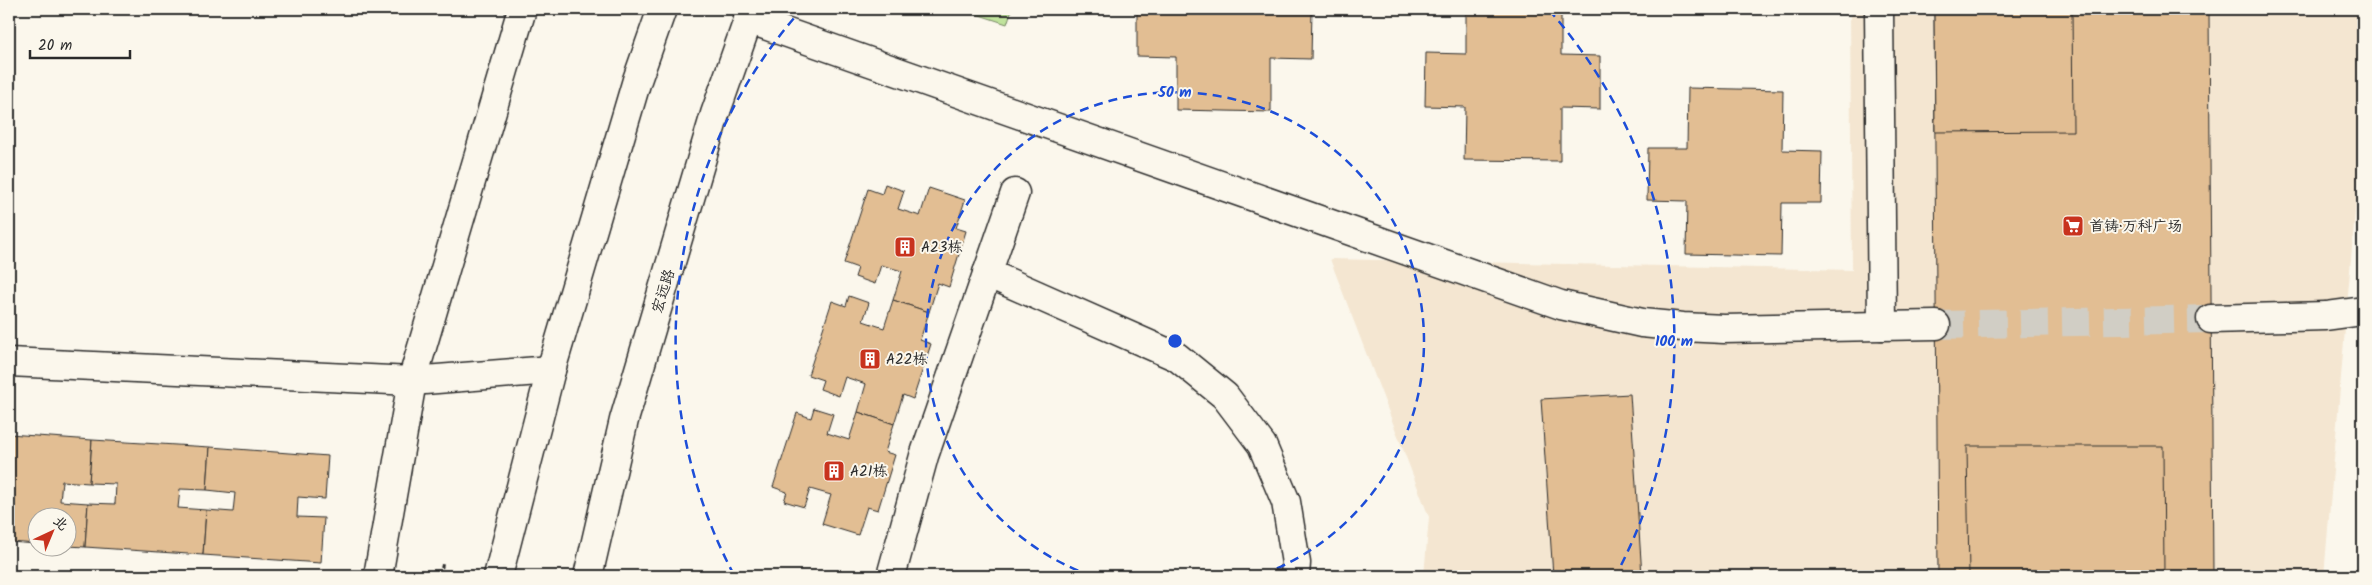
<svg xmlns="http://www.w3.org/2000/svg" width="2372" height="585" font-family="Kalam,'LXGW WenKai TC',sans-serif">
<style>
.built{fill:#f4e6d1}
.green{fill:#c0e39c;stroke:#768764}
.building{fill:#e2be93;stroke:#2b2b2b}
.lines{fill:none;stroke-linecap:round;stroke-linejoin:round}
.minor-tunnel{stroke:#d1cec5;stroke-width:28;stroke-dasharray:28 14;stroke-linecap:butt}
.minor-casing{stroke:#2b2b2b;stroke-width:31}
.highway-casing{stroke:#2b2b2b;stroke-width:31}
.path{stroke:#2b2b2b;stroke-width:3;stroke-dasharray:4 4;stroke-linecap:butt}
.minor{stroke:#fbf7ec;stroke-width:28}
.highway{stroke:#fbf7ec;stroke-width:28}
.ring{fill:none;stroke:#1d4ed8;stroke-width:2.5;stroke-dasharray:9 6}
.labels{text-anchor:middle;stroke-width:4;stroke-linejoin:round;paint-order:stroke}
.poi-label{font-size:15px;fill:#2b2b2b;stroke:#fbf7ec;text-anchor:start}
.street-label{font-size:15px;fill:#2b2b2b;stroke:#fbf7ec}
.centre{fill:#1d4ed8;stroke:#fbf7ec;stroke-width:2.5}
.ring-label{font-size:15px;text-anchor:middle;font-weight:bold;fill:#1d4ed8;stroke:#fbf7ec;stroke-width:4;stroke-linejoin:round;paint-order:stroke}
</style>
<rect width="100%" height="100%" fill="#fbf7ec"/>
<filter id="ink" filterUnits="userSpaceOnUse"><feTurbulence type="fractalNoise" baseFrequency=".02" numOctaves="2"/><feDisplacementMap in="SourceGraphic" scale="10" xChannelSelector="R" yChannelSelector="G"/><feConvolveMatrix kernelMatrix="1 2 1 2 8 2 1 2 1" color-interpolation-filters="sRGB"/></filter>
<g filter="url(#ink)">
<path class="built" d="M1850,9H2363V118L2324,576H1424L1429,517L1330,259L1852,270Z"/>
<path class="green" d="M961,9H1012L1007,24Z"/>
<g class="building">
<path d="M1137,9H1312L1311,59L1271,58V112L1176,110V57L1137,56Z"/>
<path d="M1466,9H1561V55L1600,56V109L1560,108V161L1464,160L1465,107L1425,106L1426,53L1466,54Z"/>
<path d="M1934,9H2229L2209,10L2213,576H1938Z"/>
<path d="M1934,9H2072L2073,131L1935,132Z"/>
<path d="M1688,88L1783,90L1782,150L1822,151L1821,203H1782L1781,256L1686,254L1687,201L1647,200L1648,148H1687Z"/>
<path d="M885,184L904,191L898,209L920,216L929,188L965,200L956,228L966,231L949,287L938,283L929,312L893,300L902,271L881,265L875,284L855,277L858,268L844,263L868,189L882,194Z"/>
<path d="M849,296L869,303L863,321L884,328L893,300L929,312L920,340L931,344L913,399L903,395L894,424L858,412L866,384L845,377L839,396L820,389L823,380L808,375L832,301L846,306Z"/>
<path d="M1630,394L1642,576H1553L1541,399Z"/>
<path d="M814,408L833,414L827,433L849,440L858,412L894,424L885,452L895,455L878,510L867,507L858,535L822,524L831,495L810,489L804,507L784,501L787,492L773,487L797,413L811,418Z"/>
<path d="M9,434L92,440L89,483L62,481L60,501L88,503L85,547L68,546V518H38V544L9,542Z"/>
<path d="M92,440L210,447L207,490L180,489L178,508L206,510L203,555L85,547L88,503L115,504L116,484L89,483Z"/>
<path d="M1967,446H2163L2164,576H1969Z"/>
<path d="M210,447L328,456L325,499L298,497L297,517L324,518L321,563L203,555L206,510L233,512L235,493L207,490Z"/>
</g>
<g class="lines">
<path class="minor-tunnel" d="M1936,325L2211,319"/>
<g class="minor-casing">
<g id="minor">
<path d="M1879,9L1882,326"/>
<path d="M748,19L1561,305L1642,323L1683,327L1724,329L1936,325"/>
<path d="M987,273L1177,357L1225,396L1262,445L1286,502L1296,563L1295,576"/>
<path d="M2211,319L2326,316L2363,311"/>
<path d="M9,362L412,381L551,370"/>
<path d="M378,576L412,381L522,9"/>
<path d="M891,576L924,456L1015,193"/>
</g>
</g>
<g class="highway-casing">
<g id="highway">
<path d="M498,576L551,370L637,80L662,9"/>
<path d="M588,576L624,420L715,114L752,9"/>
</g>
</g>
<path class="path" d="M440,576L443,562"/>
<use href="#minor" class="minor"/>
<use href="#highway" class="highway"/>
</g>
</g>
<g class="ring">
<path d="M1092 576A249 249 0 1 1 1258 576"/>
<path d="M734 575A499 499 0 0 1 801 10M1549 10A499 499 0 0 1 1616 575"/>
</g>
<defs>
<g id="supermarket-square" transform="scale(1.125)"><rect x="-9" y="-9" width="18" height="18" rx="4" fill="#c8321e" stroke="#fbf7ec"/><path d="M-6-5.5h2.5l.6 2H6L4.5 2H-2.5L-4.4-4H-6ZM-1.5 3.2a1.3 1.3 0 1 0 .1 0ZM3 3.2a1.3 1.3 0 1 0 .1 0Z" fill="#fff"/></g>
<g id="building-square" transform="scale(1.125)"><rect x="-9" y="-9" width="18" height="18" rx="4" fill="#c8321e" stroke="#fbf7ec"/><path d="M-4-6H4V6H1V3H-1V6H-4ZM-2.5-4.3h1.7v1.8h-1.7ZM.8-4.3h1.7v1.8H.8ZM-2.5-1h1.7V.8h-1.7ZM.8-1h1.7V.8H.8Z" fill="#fff"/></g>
</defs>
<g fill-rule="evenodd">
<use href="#supermarket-square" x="2073" y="226"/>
<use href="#building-square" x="905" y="247"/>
<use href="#building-square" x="870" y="359"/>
<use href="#building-square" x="834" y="471"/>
</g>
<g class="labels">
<g class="poi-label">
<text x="2089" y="231">首铸·万科广场</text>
<text x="921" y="252">A23栋</text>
<text x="886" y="364">A22栋</text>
<text x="850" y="476">A21栋</text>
</g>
<g class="street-label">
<text transform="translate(663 291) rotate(-73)" y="5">宏远路</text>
</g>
</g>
<circle cx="1175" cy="341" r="8" class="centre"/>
<g class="ring-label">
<text x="1175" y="97">50 m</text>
<text x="1674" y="346">100 m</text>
</g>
<rect width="2372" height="585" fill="none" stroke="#fbf7ec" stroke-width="30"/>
<rect x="15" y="15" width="2342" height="555" fill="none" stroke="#2b2b2b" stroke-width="2" filter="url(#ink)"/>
<g transform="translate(52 532) rotate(44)"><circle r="24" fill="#fbf7ec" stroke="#a8a59f"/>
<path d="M0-4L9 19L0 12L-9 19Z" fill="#c8321e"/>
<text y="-8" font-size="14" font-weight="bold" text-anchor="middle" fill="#2b2b2b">北</text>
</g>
<path d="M30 50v8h100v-8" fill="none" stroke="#2b2b2b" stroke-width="2.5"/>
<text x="38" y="50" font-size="15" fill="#2b2b2b" stroke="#fbf7ec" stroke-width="4" paint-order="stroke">20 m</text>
</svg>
